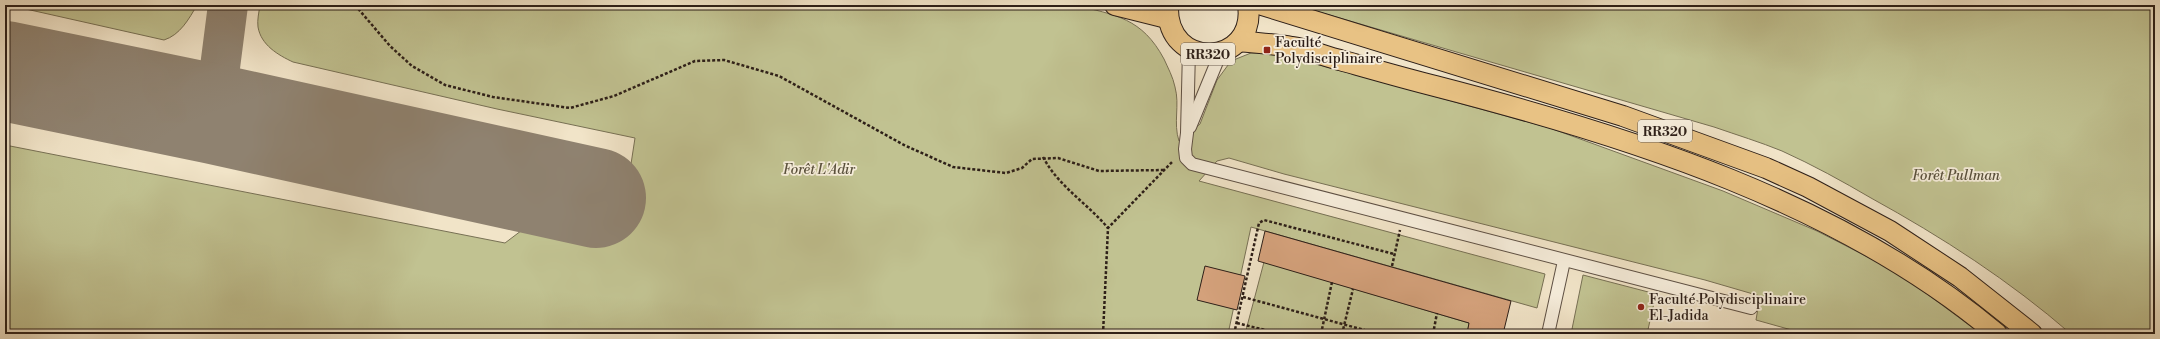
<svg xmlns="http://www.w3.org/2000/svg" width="2160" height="339" font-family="'Libre Bodoni',serif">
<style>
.green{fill:#c1c291;stroke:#777054}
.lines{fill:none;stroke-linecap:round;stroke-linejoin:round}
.taxiway{stroke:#8f8270;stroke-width:40}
.runway{stroke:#8f8270;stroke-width:100}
.building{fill:#d4a17b;stroke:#2d1f18}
.minor-casing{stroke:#5e5044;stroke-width:14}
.trunk-casing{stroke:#2d1f18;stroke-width:22}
.path{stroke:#2d1f18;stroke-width:2.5;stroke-dasharray:3 2;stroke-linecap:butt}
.minor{stroke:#f6eddb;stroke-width:12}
.trunk{stroke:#e8c284;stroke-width:20}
.poi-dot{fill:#8f2418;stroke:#f6eddb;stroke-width:1.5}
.labels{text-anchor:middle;stroke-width:3.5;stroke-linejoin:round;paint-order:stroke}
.shield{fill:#f6eddb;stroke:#695d52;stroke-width:1}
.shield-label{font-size:13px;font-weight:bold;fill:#2d1f18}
.poi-label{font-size:14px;fill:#2d1f18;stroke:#f6eddb;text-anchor:start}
.park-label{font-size:14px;font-style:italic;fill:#59503c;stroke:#f6eddb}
</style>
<rect width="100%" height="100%" fill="#f1e4c8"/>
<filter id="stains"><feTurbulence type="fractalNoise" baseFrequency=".005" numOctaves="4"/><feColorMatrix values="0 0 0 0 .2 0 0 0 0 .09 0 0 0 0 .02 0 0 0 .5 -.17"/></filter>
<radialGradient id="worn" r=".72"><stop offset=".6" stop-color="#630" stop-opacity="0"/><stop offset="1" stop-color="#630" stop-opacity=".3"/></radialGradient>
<g class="green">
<path d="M8,5H197C189,19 180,35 164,40Z"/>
<path d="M260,5H1074C1116,15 1142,18 1164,59C1168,68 1173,77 1175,87C1180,105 1173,123 1179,141L1200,124L1217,80L1231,61L1251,53H1276L1550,128L1723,191L1817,231L1899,273L1981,334H1806L1756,320L1760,296L1705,280L1284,174L1229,158L1217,161L1199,181L1545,274L1537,308L1251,227L1228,334H5V145L505,243L538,218L576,213L612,186L631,164L635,138L497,109L293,62C278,55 261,45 258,27C257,20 259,12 260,5Z"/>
<path d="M1295,5H2155V334H2071C2010,281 1942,237 1871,198C1842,181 1813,165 1782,151C1760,142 1737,135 1714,127Z"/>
<path d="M1264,262L1469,323L1467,334H1245Z"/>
<path d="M1583,275L1656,294L1647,334H1571Z"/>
</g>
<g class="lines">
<path class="taxiway" d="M214,114L228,5"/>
<path class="runway" d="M5,71L214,114L596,198"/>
</g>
<g class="building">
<path d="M1265,231L1511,301L1503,334H1467L1469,323L1258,261Z"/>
<path d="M1205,266L1245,276L1237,310L1197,300Z"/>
</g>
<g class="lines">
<g class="minor-casing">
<g id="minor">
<path d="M1189,50L1187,133L1185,149L1186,158L1192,164L1751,308"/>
<path d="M1190,127L1221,52"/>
<path d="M1548,334L1564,261"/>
</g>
</g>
<g class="trunk-casing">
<g id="trunk">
<path d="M1115,5L1167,18"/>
<path d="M1168,5C1165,72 1257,67 1248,5"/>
<path d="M1262,5L1623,116L1766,168L1808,187L1890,231L1960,277L2032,334"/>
<path d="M1239,41C1256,43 1274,44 1292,47C1308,49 1324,56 1340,60C1372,69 1403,78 1435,86C1629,136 1842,203 1997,334"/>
</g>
</g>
<g class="path">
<path d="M355,5L390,46L412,66L445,85L493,97L570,108L614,96L695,61L724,60L779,76L904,145L953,167L1006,173L1022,168L1032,159L1058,158L1099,171L1165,170"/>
<path d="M1043,157C1059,187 1087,203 1108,228"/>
<path d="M1392,266L1400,230"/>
<path d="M1243,297L1379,334"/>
<path d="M1237,323L1281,334"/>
<path d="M1103,334L1108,228L1173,161"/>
<path d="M1234,334L1259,223L1264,220L1394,254"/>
<path d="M1321,334L1332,282"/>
<path d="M1342,334L1353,289"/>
<path d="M1433,334L1437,313"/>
</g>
<use href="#minor" class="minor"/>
<use href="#trunk" class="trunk"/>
</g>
<g class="poi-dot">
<rect x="1263" y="46" width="8" height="8" rx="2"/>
<circle cx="1641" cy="307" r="4"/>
</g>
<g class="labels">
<g class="shield">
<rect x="1181" y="43" width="54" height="22" rx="3"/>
<rect x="1638" y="120" width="54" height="22" rx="3"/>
</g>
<g class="shield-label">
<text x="1208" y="59">RR320</text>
<text x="1665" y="136">RR320</text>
</g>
<g class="poi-label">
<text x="1275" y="47">Faculté<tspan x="1275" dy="16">Polydisciplinaire</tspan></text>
<text x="1649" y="304">Faculté Polydisciplinaire<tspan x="1649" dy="16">El-Jadida</tspan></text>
</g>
<g class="park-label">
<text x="819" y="174">Forêt L'Adir</text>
<text x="1956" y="180">Forêt Pullman</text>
</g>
</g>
<rect width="2160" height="339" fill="none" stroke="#f1e4c8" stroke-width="20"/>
<rect x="6" y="6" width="2148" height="327" fill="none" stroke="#2d1f18" stroke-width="2"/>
<rect x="10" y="10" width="2140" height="319" fill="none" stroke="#2d1f18"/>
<rect width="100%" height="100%" filter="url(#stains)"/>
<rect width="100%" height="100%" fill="url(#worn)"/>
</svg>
